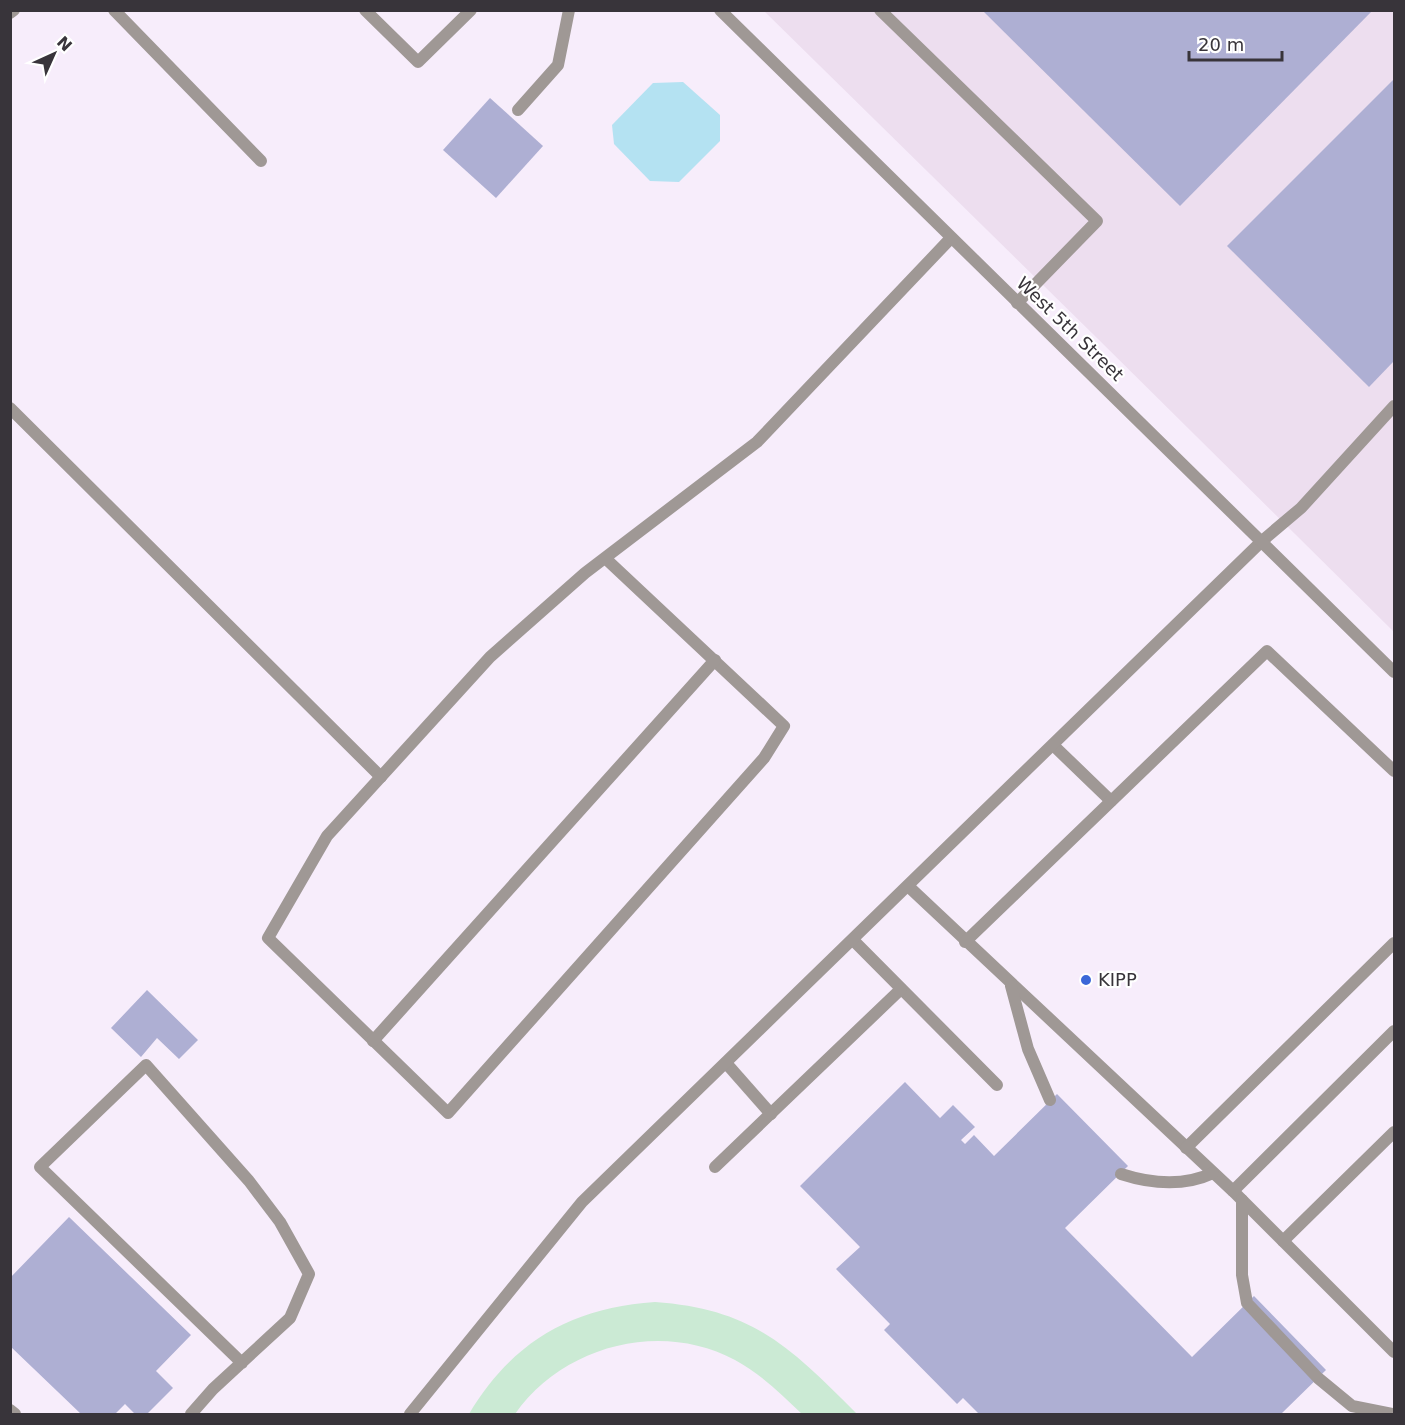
<svg xmlns="http://www.w3.org/2000/svg" width="1405" height="1425" font-family="'DejaVu Sans',sans-serif">
<style>
.industrial{fill:#eddeef}
.green{fill:#cbead4}
.water{fill:#b4e2f2}
.building{fill:#aeafd3}
.lines{fill:none;stroke-linecap:round;stroke-linejoin:round}
.service{stroke:#9f9895;stroke-width:12}
.tertiary{stroke:#9f9895;stroke-width:12}
.poi-dot{fill:#3b67d8;stroke:#fff;stroke-width:2}
.labels{text-anchor:middle;stroke-width:4.5;stroke-linejoin:round;paint-order:stroke}
.street-label{font-size:18px;fill:#38343a;stroke:#fff}
.poi-label{font-size:18px;fill:#38343a;stroke:#fff;text-anchor:start}
</style>
<rect width="100%" height="100%" fill="#f7edfb"/>
<path class="industrial" d="M764,11H1394V632L1097,338Z"/>
<path class="green" d="M655,1302C754,1309 791,1348 857,1414H802C781,1394 761,1374 735,1360C660,1320 563,1346 515,1414H469C513,1341 571,1308 655,1302Z"/>
<path class="water" d="M683,82L720,115V141L679,182L650,181L614,144L612,125L653,83Z"/>
<g class="building">
<path d="M982,10H1373L1180,206Z"/>
<path d="M1394,79V361L1369,387L1227,246Z"/>
<path d="M490,98L543,146L496,198L443,150Z"/>
<path d="M147,990L198,1040L179,1059L157,1038L141,1057L111,1028Z"/>
<path d="M905,1082L940,1118L953,1105L975,1127L961,1140L965,1144L974,1135L994,1156L1057,1094L1128,1166L1065,1228L1192,1357L1254,1296L1326,1370L1281,1414H979L963,1398L957,1404L884,1330L890,1324L836,1269L860,1247L800,1186Z"/>
<path d="M69,1217L191,1335L156,1371L173,1388L147,1414H135L125,1404L115,1414H81L10,1346V1278Z"/>
</g>
<g class="lines">
<g class="service">
<path d="M114,10L261,161"/>
<path d="M365,10L418,62L471,10"/>
<path d="M880,10L1097,221L1017,303"/>
<path d="M10,13L14,10"/>
<path d="M518,110L558,65L569,10"/>
<path d="M10,408L381,777"/>
<path d="M605,558L784,726L764,758L448,1113L268,938L327,836L490,657L585,573L757,442L951,238"/>
<path d="M1053,745L1111,801"/>
<path d="M908,886L1233,1191L1394,1352"/>
<path d="M853,940L997,1085"/>
<path d="M965,942L1267,651L1394,771"/>
<path d="M1011,986L1028,1049L1050,1100"/>
<path d="M373,1041L715,660"/>
<path d="M726,1063L771,1114"/>
<path d="M1186,1148L1394,943"/>
<path d="M715,1167L901,989"/>
<path d="M1121,1174C1152,1184 1183,1187 1213,1173"/>
<path d="M1233,1191L1394,1031"/>
<path d="M1242,1200V1275L1247,1303L1318,1378L1352,1406L1392,1414"/>
<path d="M1283,1241L1394,1132"/>
<path d="M10,1410L15,1414"/>
<path d="M191,1414L213,1389L290,1318L309,1274L280,1222L249,1181L146,1065L40,1167L242,1363"/>
<path d="M410,1414L582,1202L1262,541L1301,508L1394,406"/>
</g>
<path class="tertiary" d="M720,10L1394,672"/>
</g>
<circle class="poi-dot" cx="1086" cy="980" r="6"/>
<g class="labels">
<g class="street-label">
<text transform="translate(1070 329) rotate(44)" y="6">West 5th Street</text>
</g>
<g class="poi-label">
<text x="1098" y="986">KIPP</text>
</g>
</g>
<rect width="1405" height="1425" fill="none" stroke="#38343a" stroke-width="24"/>
<g transform="translate(54 54) rotate(45)" stroke="#ffffff" stroke-width="4.5" paint-order="stroke">
<path d="M0-4.5L10 22L0 15L-10 22Z" fill="#38343a"/>
<text y="-9" font-size="16" font-weight="bold" text-anchor="middle" fill="#38343a">N</text>
</g>
<path d="M1189 51v9h93v-9" fill="none" stroke="#38343a" stroke-width="3"/>
<text x="1198" y="51" font-size="18" fill="#38343a" stroke="#ffffff" stroke-width="4.5" paint-order="stroke">20 m</text>
</svg>
